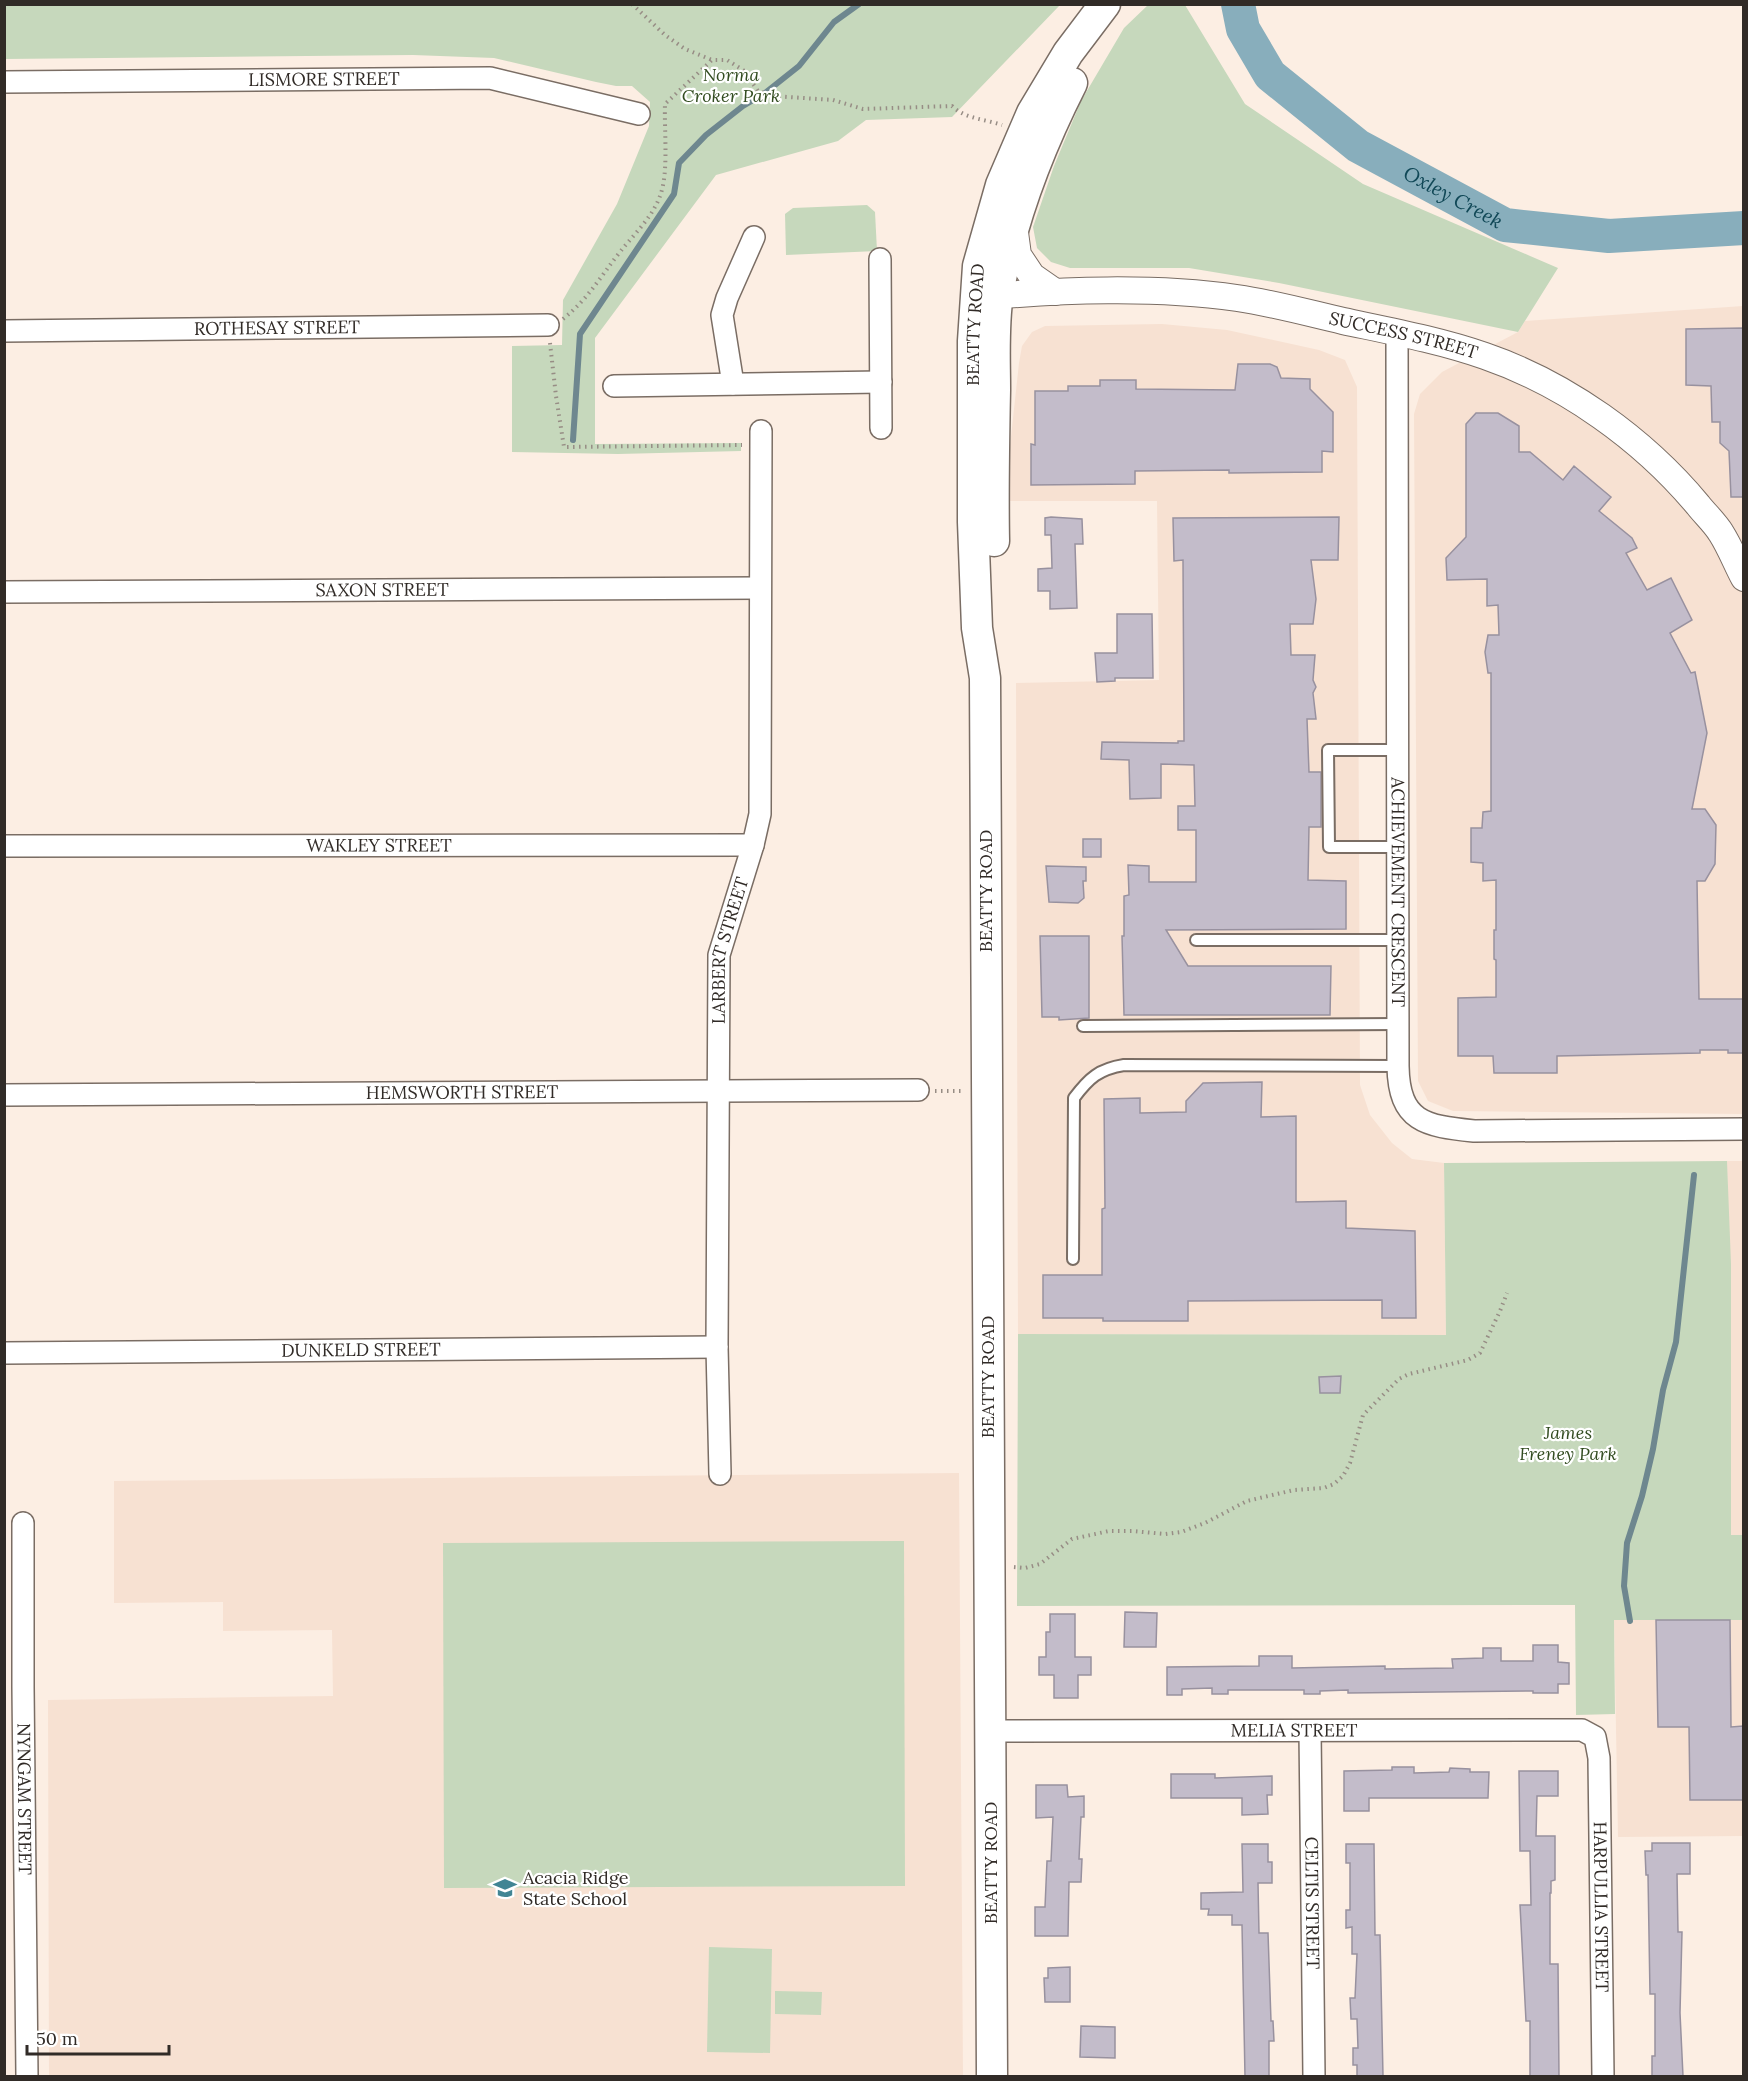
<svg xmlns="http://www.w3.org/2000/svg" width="1748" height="2081" font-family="Lora,serif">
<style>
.built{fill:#f7e1d2}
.green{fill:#c6d8bc}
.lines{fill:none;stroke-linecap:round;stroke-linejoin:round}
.stream{stroke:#6e878f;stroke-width:6}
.river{stroke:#88aebc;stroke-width:34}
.building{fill:#c3bcca;stroke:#98919f;stroke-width:1.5}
.service-casing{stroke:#7a6d64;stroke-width:14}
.minor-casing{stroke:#7a6d64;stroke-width:24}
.tertiary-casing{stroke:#7a6d64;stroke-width:28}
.secondary-casing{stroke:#7a6d64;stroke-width:33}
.path{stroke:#978d85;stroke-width:4;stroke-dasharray:1.5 4.5;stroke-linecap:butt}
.service{stroke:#fff;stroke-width:10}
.minor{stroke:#fff;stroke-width:21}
.tertiary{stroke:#fff;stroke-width:26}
.secondary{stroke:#fff;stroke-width:30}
.labels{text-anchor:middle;stroke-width:4.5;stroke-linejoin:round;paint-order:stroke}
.park-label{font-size:18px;font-style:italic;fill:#324c20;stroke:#fff}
.street-label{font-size:18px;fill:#312b27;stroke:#fff}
.poi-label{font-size:18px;fill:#312b27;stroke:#fff;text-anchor:start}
.water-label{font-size:20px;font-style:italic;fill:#114857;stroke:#fff}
</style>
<rect width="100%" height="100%" fill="#fceee3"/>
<g class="built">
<path d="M1743,306V1114L1453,1111L1428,1101L1418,1081L1414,414L1420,394L1442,372L1518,332L1525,321Z"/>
<path d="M1162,324L1227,330L1319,350L1345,360L1357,387L1360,1085L1370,1115L1392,1143L1412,1159L1444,1163L1446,1335L1018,1334L1016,683L1159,680L1157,501H1004L1019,363L1022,346L1032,332L1045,326Z"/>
<path d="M1727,1161H1744L1743,1535H1731Z"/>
<path d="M959,1473L963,2076H49L48,1700L333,1696L332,1630L223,1631V1602L114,1603V1481Z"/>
<path d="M1614,1620H1743V1836L1618,1837Z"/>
</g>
<g class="green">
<path d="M4,5L5,4L1060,5L952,117L866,120L838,141L716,175L595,338V444L741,443V451L618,454L512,452V346L562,345L563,300L617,204L649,126L650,102L632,86H616L596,82L494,58L413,55L5,59Z"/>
<path d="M1148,5H1185L1245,104L1363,184L1558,268L1518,332L1279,283L1189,268H1070L1051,262L1037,248L1033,227L1054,166L1081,101L1124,28Z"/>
<path d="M867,205L875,212L877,251L786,255L785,214L793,208Z"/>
<path d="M1727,1161L1731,1264V1535H1743V1620H1614L1615,1714L1576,1715L1575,1605L1017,1606L1018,1334L1446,1335L1444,1163Z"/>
<path d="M904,1541L905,1886L444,1888L443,1543Z"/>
<path d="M709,1947L772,1949L770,2053L707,2052Z"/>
<path d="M775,1991L822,1992L821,2015L775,2014Z"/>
</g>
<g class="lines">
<g class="stream">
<path d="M573,440L580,334L674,194L679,163L706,135L743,106L765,93L799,66L834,22L859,4"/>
<path d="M1630,1621L1624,1586L1627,1543L1642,1496L1653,1449L1663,1390L1676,1342L1694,1175"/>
</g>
<path class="river" id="s1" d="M1238,4L1243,29L1270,75L1358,146L1505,225L1609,236L1744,228"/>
</g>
<g class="building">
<path d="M1743,328V497H1731L1729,451L1720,443V422H1712L1711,386L1686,385V329Z"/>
<path d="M1238,364H1270L1277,367L1281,378L1310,379V389L1333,412V452L1322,451V472L1229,473V470L1135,471V484L1031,485V444L1035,445V391H1068V386H1100V380H1136V389L1235,390Z"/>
<path d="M1476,413H1498L1519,426V452H1530L1563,480L1574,466L1611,497L1599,511L1632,538L1637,548L1626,553L1647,590L1671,578L1692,620L1670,633L1691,673L1695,672L1707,733L1692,809H1705L1716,825L1715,864L1705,881H1697L1699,999H1743V1053H1728V1050H1700V1053L1557,1056V1073H1494L1493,1056H1458V998L1496,997V960L1494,959V930H1496V880L1483,881V863L1471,862V828H1482L1483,812L1491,811V673H1488L1485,652L1488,635H1499L1498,605L1487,606V579L1447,580L1446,558L1466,537V424Z"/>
<path d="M1051,517L1082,519L1083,544H1075L1077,608L1050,609V591H1038V569L1052,568L1051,535H1045V518Z"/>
<path d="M1339,517L1338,560H1311L1316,599L1313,624H1290L1291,655H1315L1313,680L1316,687L1313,693L1316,719H1307L1309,772H1321V827H1309L1308,880L1346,881V929L1166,930L1188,966H1331L1330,1015H1124L1122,936H1124V896L1129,895L1128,865L1149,866V882H1196V830H1178V806H1195L1194,765L1161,764V798L1130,799L1129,760L1101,759L1102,742L1178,743V741H1184L1183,560L1174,561L1173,518Z"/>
<path d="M1117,614H1152L1153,678H1115V681L1097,682L1095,653H1117Z"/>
<rect x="1083" y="839" width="18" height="18"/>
<path d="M1046,866L1086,867V881H1083L1084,898L1078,903L1049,902Z"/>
<path d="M1040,936H1089V1018L1059,1020V1017H1042Z"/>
<path d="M1262,1082L1261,1117L1296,1116V1202L1346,1201V1228L1415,1231L1416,1318H1382V1300L1188,1301V1321H1103V1318H1043V1275H1102V1209L1105,1208L1104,1099L1140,1098V1113L1186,1112V1101L1203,1083Z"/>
<path d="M1341,1376L1340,1393H1320L1319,1377Z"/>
<path d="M1125,1612L1157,1613L1156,1647H1124Z"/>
<path d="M1050,1614H1075V1657H1091V1675H1078V1698H1054V1675H1039V1657H1046V1632H1050Z"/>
<path d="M1656,1620H1730L1731,1727L1743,1726V1800H1690L1689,1727H1658Z"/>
<path d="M1533,1645H1558V1662L1569,1663V1684H1558V1693H1533V1691L1348,1693V1690L1320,1691V1694H1304V1690H1228V1694H1212V1688L1182,1689V1695H1167V1667L1259,1666V1656H1292V1668L1385,1666V1669L1453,1668L1452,1659L1483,1658V1648H1501V1661H1533Z"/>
<path d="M1392,1767H1414V1773L1449,1772L1450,1768L1470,1769V1772H1489L1488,1798H1369V1811H1344V1771L1392,1770Z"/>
<path d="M1519,1771H1558V1796H1537L1536,1836H1555V1880L1551,1881V1893H1550V1964H1558L1559,2076H1530V2021H1526L1520,1905H1531L1530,1851H1520Z"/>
<path d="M1171,1774H1215V1778L1272,1776V1795H1267L1268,1814L1242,1815V1798H1171Z"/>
<path d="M1036,1785H1067L1068,1797L1084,1796V1817H1081L1079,1859H1082L1081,1882H1069L1068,1936H1035V1907H1045L1047,1861H1051L1053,1817L1036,1818Z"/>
<path d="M1652,1843H1690V1874H1677L1678,1932H1682L1680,2013L1683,2076H1652V2056H1655V1994H1650L1648,1875H1646L1645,1851H1652Z"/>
<path d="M1242,1844H1268V1862H1272V1883H1258L1259,1933H1268L1271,2021H1273L1274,2041H1269V2076H1245L1242,1925H1232V1915H1208L1209,1909H1201V1893L1243,1892Z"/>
<path d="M1346,1844H1374L1375,1935H1380L1383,2076H1357V2065H1353V2048H1358L1357,2019H1351L1350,1998H1355L1357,1954H1352V1927L1346,1928V1910H1350V1863H1346Z"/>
<path d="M1070,1967V2002H1045L1044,1978H1048V1968Z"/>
<path d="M1081,2026L1115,2027V2058L1080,2057Z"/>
</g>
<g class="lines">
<g class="service-casing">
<g id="service">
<path d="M1397,750H1328L1329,847H1397"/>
<path d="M1196,940H1397"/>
<path d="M1083,1026L1398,1024"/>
<path d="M1073,1259L1074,1098C1089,1078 1099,1069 1124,1065L1398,1066"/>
</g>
</g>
<g class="minor-casing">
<g id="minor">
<path id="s2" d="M4,82L490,78L639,114"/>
<path d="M880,259L881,428"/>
<path id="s3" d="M4,331L548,325"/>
<path id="s4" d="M1397,332L1398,1066C1399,1122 1425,1126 1474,1131L1744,1129"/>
<path d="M733,384L722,315L727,298L754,237"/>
<path d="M614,386L881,382"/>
<path id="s5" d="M4,592L760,588"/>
<path id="s6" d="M4,846L753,845"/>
<path id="s7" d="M4,1095L918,1090"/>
<path id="s8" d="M4,1353L717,1347"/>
<path id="s9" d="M720,1474L717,1347L719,955L753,845L760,814L761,431"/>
<path id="s10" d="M23,1523V1687L27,2076"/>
<path id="s11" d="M991,1731L1582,1730L1595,1737L1599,1758L1603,2076"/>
<path id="s12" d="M1310,1731L1314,2076"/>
</g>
</g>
<g class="tertiary-casing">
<g id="tertiary">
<path d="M1014,225L1018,255L1032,276L1055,292"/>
<path id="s13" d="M978,297C1062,290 1153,286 1237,298C1272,303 1308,313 1343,321C1390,331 1439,340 1485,356C1566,384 1643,439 1698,505C1705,514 1715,523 1721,533C1730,547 1736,563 1744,578"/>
</g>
</g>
<g class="secondary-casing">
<g id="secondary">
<path d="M994,541C993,491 994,440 995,390C995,359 993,325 998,294C1011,221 1038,150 1072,83"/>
<path id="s14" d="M992,2076L985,678L977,628L973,522V341L978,266L1001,185L1032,113L1068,53L1105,4"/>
</g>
</g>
<g class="path">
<path d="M632,4L665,35L685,49L712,60"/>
<path d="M563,319C589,298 600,277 620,252C634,234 652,218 660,196C669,173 664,130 665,104L712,60H727L743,70L758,91L773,96L833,100L863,109L952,106C965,119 985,119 1002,125"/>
<path d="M550,343L556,396L564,447L742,445"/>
<path d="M935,1091H963"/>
<path d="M1014,1567L1025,1568L1040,1564L1072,1539L1109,1531H1132L1165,1534L1181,1532L1205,1523L1247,1501L1294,1490L1324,1488L1334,1484L1343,1476L1350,1463L1363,1415L1399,1379L1409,1374L1468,1360L1480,1353L1500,1311L1507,1293"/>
</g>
<use href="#service" class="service"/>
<use href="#minor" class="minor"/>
<use href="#tertiary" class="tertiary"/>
<use href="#secondary" class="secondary"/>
</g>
<defs>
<g id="school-bare" transform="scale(1.8)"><path d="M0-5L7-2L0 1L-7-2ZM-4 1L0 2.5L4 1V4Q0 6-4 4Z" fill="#418594" stroke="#fff" stroke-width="2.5" paint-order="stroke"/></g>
</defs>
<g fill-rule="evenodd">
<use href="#school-bare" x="505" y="1888"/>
</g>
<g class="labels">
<g class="park-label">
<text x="731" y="81">Norma<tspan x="731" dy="21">Croker Park</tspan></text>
<text x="1568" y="1439">James<tspan x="1568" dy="21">Freney Park</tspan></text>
</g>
<g class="street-label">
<text dy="6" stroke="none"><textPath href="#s2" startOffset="320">LISMORE STREET</textPath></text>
<text dy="6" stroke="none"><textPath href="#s14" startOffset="1752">BEATTY ROAD</textPath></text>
<text dy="6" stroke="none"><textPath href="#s3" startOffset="273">ROTHESAY STREET</textPath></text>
<text dy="6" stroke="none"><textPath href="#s13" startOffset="430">SUCCESS STREET</textPath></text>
<text dy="6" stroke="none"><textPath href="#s5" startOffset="378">SAXON STREET</textPath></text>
<text dy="6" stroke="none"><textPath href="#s6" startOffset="375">WAKLEY STREET</textPath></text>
<text transform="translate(986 891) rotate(-90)" y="6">BEATTY ROAD</text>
<text dy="6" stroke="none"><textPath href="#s4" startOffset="560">ACHIEVEMENT CRESCENT</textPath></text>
<text dy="6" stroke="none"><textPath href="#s9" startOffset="525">LARBERT STREET</textPath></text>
<text dy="6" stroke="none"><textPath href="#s7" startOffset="458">HEMSWORTH STREET</textPath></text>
<text dy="6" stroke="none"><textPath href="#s8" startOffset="357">DUNKELD STREET</textPath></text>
<text transform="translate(988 1377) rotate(-90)" y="6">BEATTY ROAD</text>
<text dy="6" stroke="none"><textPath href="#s11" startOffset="303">MELIA STREET</textPath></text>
<text dy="6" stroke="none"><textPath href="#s10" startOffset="276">NYNGAM STREET</textPath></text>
<text transform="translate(991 1863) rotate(-90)" y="6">BEATTY ROAD</text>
<text dy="6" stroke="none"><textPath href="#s12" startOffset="172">CELTIS STREET</textPath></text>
<text dy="6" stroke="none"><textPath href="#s11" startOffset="776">HARPULLIA STREET</textPath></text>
</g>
<g class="poi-label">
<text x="523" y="1884">Acacia Ridge<tspan x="523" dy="21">State School</tspan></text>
</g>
<g class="water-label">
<text dy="7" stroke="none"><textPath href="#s1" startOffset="300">Oxley Creek</textPath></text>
</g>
</g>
<rect width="1748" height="2081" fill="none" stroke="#312b27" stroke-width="12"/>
<path d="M27 2045v9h142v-9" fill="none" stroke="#312b27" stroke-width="3"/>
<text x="36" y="2045" font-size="18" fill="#312b27" stroke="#ffffff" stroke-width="4.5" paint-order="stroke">50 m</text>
</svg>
